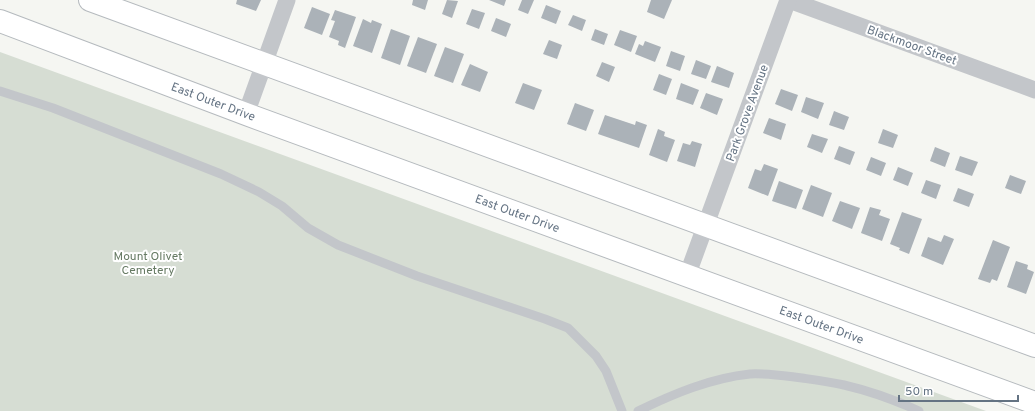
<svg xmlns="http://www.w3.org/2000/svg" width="1035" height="411" font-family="Overpass,sans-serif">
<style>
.green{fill:#d6ddd3}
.building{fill:#abb2b8}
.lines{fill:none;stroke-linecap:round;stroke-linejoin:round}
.secondary-casing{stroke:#b5babe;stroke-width:24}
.lane{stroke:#c3c6ca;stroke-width:9}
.street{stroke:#c3c6ca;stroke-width:17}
.secondary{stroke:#fff;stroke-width:22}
.labels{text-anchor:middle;stroke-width:4;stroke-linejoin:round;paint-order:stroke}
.street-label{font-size:12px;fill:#647383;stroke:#fff}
.park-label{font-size:12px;fill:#667a63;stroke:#fff}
</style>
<rect width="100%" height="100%" fill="#f5f6f2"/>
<path class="green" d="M0,52L986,411H0Z"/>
<g class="building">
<path d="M237,0H261L256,11L236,4Z"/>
<path d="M413,0H428L425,10L412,5Z"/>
<path d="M447,0L458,1L452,18L442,14Z"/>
<path d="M489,0H506L504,6Z"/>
<path d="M522,0H534L528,14L518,10Z"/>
<path d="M651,0H672L664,19L647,12Z"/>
<path d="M546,5L561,11L556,24L541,18Z"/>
<path d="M312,7L330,14L322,35L304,28Z"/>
<path d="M472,9L485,13L479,29L466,24Z"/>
<path d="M335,10L356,17L345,48L338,45L339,41L329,37L335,21L331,20Z"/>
<path d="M573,15L586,20L582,31L568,25Z"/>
<path d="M496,18L511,24L506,37L491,31Z"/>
<path d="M363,19L371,23L372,20L382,24L372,53L353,46Z"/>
<path d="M391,29L410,36L400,65L381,58Z"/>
<path d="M595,29L608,34L604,45L591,40Z"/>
<path d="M620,30L637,36L631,52L614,45Z"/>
<path d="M418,37L437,44L426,73L407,66Z"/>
<path d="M549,40L562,45L557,59L543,54Z"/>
<path d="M645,41L661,47L655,62L635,54L639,44L643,46Z"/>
<path d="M445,47L464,54L453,83L434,76Z"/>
<path d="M671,51L685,56L680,71L666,66Z"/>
<path d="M696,60L711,66L706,79L691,74Z"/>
<path d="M602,62L615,67L609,82L596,76Z"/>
<path d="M470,64L488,72L480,92L461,85Z"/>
<path d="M717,66L734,73L729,88L711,82Z"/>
<path d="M659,74L672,79L666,95L653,90Z"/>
<path d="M523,83L542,90L534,110L515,103Z"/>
<path d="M681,83L699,90L693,105L676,99Z"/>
<path d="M781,89L798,95L792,111L775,104Z"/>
<path d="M706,93L723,99L717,115L700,108Z"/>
<path d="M806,97L824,103L818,119L801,112Z"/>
<path d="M575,103L594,110L586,131L567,124Z"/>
<path d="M834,111L849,117L844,130L829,125Z"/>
<path d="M605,115L635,125L636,121L647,125L639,148L598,134Z"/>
<path d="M769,118L786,124L781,140L763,133Z"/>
<path d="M658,129L665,132L664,136L675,140L667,162L649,155Z"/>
<path d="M883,129L898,135L893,148L878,143Z"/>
<path d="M812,134L828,139L822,153L807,147Z"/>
<path d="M692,141L702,144L695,167L677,161L683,143L690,145Z"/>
<path d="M839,146L855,152L850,165L834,159Z"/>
<path d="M935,147L950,153L945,167L930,161Z"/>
<path d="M960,156L978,162L972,176L955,170Z"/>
<path d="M871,157L886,163L881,176L866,170Z"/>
<path d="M764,164L778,169L768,196L748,188L755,169L761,171Z"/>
<path d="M898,167L913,173L908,186L893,180Z"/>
<path d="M1010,175L1026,181L1021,194L1005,188Z"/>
<path d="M926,180L941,185L936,199L921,193Z"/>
<path d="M779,181L803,190L796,209L772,201Z"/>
<path d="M811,185L832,193L823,217L802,209Z"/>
<path d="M958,188L974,194L969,207L953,201Z"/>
<path d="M840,201L860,208L852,229L832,221Z"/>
<path d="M870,207L881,210L879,215L890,219L882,241L861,233Z"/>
<path d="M902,212L922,219L909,254L899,250L900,248L890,244Z"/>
<path d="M944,235L954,239L943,265L921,256L928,237L941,242Z"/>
<path d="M993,240L1010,247L997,281L992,279L990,283L978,279Z"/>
<path d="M1016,261L1028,265L1027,269L1034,272L1026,294L1007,287Z"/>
</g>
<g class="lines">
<g class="secondary-casing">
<g id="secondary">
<path d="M90,0L1035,346"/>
<path id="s1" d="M0,21L246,114L1035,403"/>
</g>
</g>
<g class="lane">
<path d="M0,91L53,108L221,174L259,192L282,206L308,228L338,245L417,276L545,319L568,328L596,356L606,371L622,411"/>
<path d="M638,411C673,394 711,378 750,374C767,373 785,376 802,378C816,380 831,382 844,385C870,391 895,400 919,411"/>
</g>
<g class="street">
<path d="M789,0L1035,90"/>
<path d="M246,114L287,0"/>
<path d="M687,276L788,0"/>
</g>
<use href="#secondary" class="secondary"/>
</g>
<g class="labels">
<g class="street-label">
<text transform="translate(912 45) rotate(20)" y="4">Blackmoor Street</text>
<text dy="4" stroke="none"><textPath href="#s1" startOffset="228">East Outer Drive</textPath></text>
<text transform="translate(747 113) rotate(-70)" y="4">Park Grove Avenue</text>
<text dy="4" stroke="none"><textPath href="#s1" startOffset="552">East Outer Drive</textPath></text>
<text dy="4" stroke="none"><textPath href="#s1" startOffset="876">East Outer Drive</textPath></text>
</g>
<g class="park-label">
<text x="148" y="260">Mount Olivet<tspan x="148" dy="14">Cemetery</tspan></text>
</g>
</g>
<path d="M899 395v6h119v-6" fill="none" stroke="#647383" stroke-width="2"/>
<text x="905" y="395" font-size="12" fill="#647383" stroke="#ffffff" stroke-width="3" paint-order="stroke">50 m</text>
</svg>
